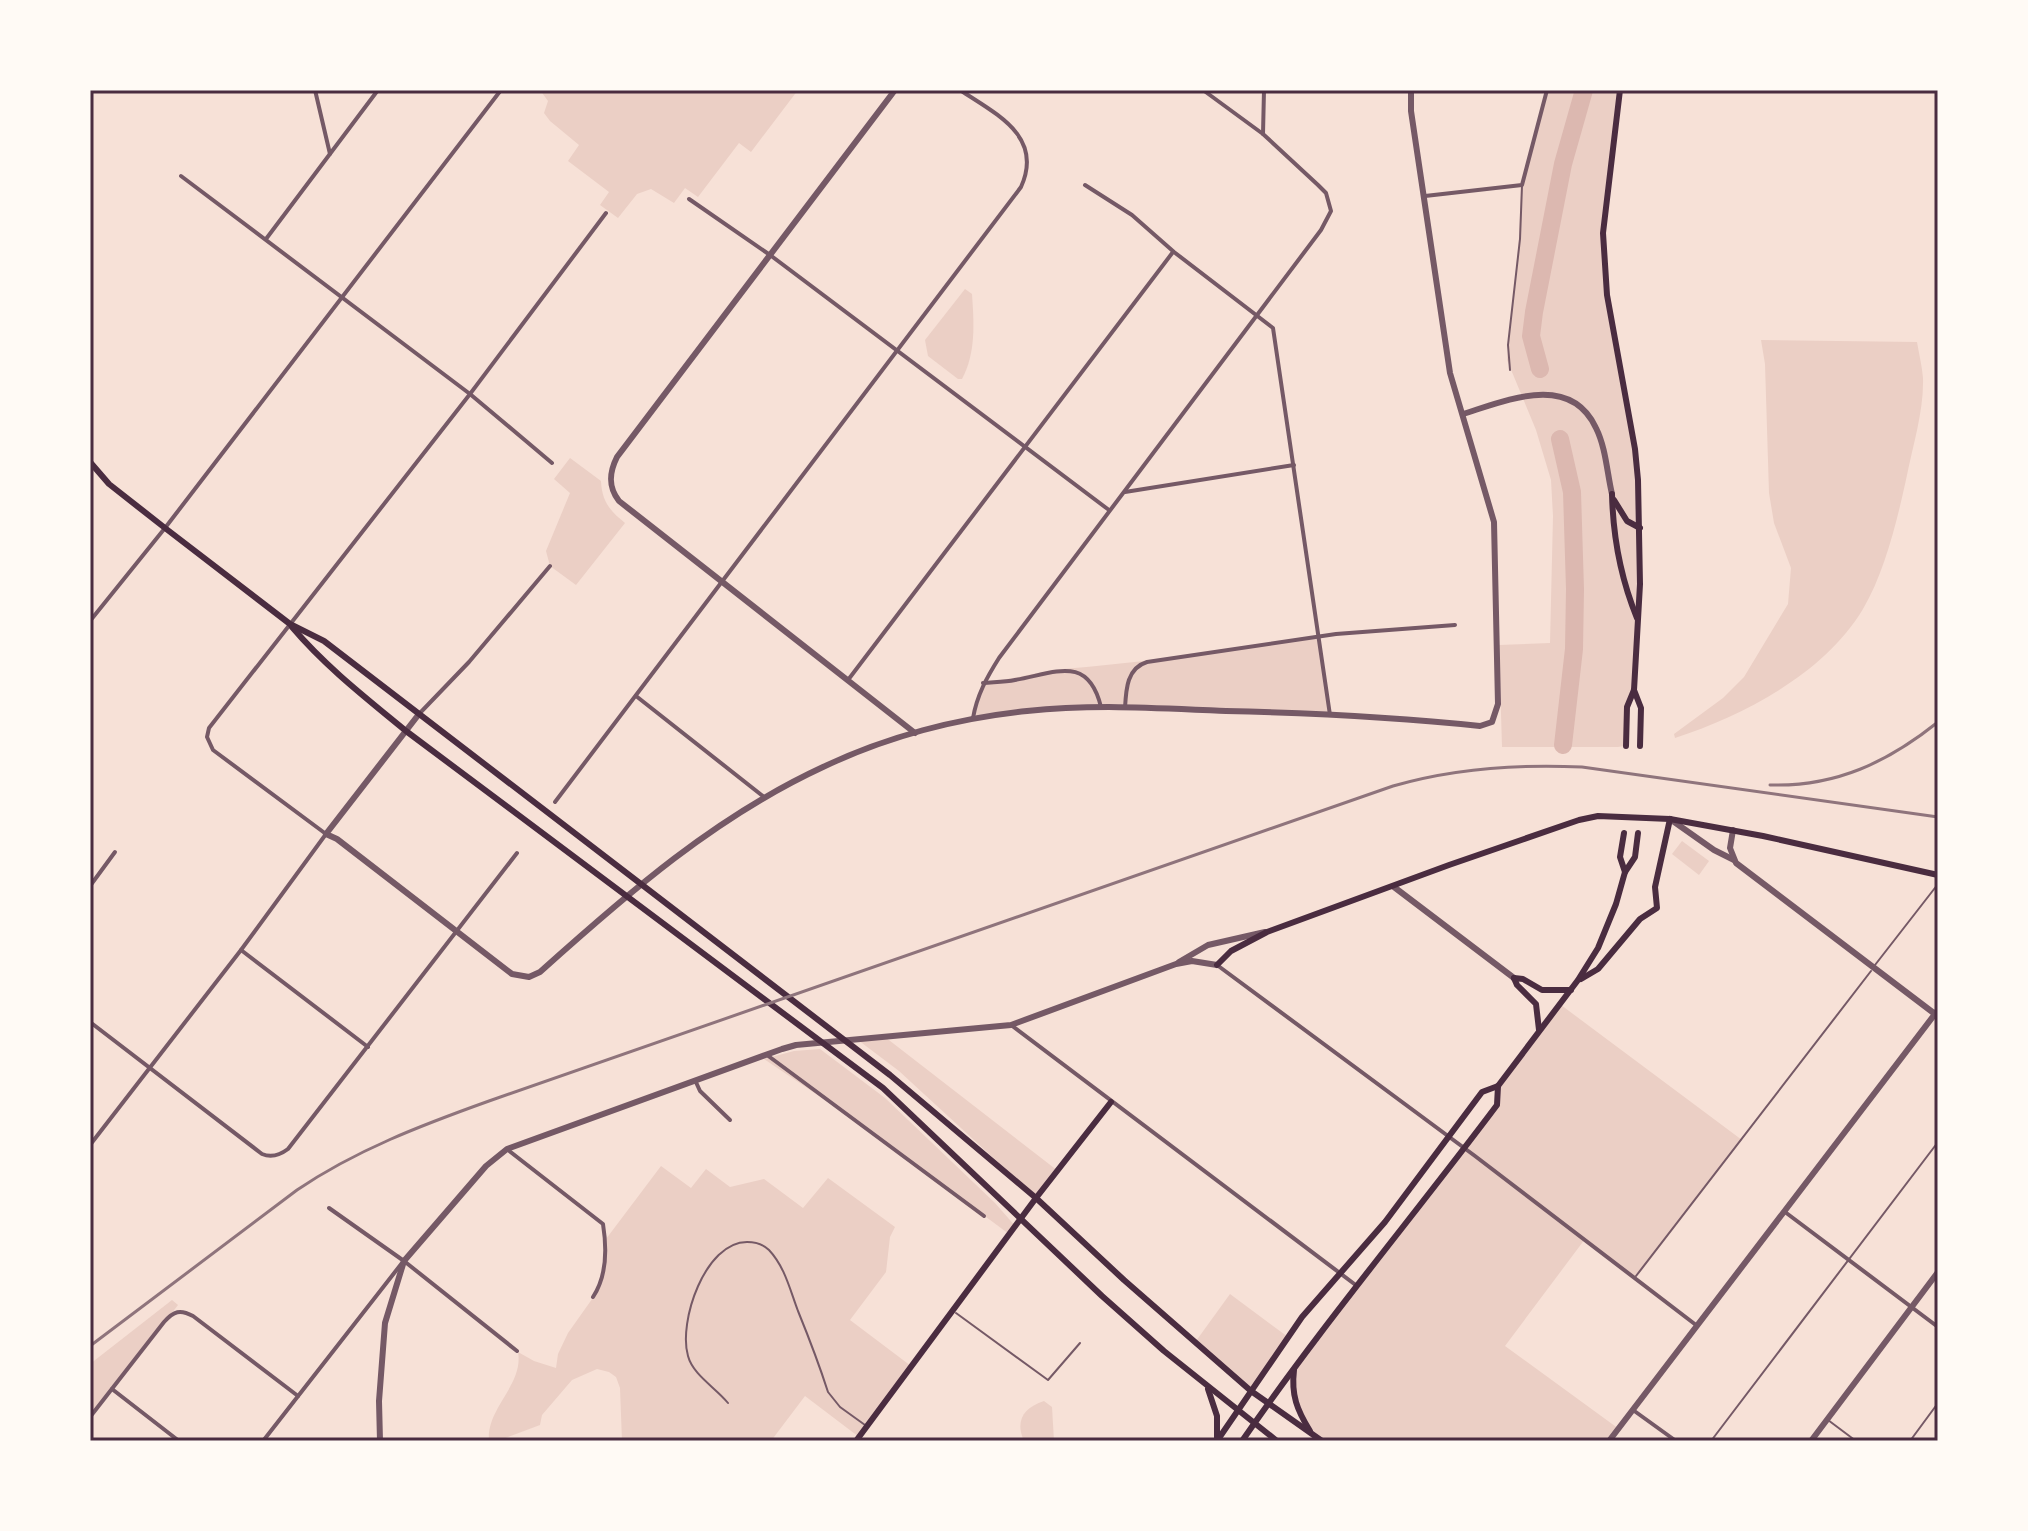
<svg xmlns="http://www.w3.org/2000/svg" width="2028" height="1531" font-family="Montserrat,sans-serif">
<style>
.green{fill:#ebcfc5}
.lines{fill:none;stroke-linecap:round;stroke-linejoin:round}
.river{stroke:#dcb8b0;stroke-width:18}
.service{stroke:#755966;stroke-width:2}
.minor{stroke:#755966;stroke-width:4}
.tertiary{stroke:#755966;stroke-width:6}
.secondary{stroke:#4a2c40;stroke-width:6}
.rail{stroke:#8f747c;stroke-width:3}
.neatline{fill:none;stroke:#4a2c40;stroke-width:3}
</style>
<rect width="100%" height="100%" fill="#f7e1d7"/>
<g class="green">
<path d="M540,90H798L751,152L739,143L698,197L685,188L674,203L651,189L637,194L618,218L600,205L609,192L568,161L579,145L550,121L544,113L548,101Z"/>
<path d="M1546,90H1621L1605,211L1606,272L1636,449L1642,533L1635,690L1626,707L1624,746L1618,747H1502L1499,645L1550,643L1553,516L1551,480L1536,430L1507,360L1519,238L1521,186Z"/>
<path d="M965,289L972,294C974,323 976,353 962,379H958L928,356L925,340Z"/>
<path d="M1761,340L1917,342C1919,354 1922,366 1923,378C1924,410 1913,445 1907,475C1898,517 1885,572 1863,609C1824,674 1744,715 1675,738L1674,734L1723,698L1744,677L1788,604L1791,568L1774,523L1769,493L1765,364Z"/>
<path d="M570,458L601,481C602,501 609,510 625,523L576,585L550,566L546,551L570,493L554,479Z"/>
<path d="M1319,637L1331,715C1212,711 1091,700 973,721L984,682C1011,680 1037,672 1063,669C1149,662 1234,650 1319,637Z"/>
<path d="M1682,841L1709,861L1699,875L1672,854Z"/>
<path d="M1561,1005L1742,1140L1636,1278L1585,1239L1505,1346L1619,1429L1610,1441H1324C1296,1421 1296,1399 1295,1368L1498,1105L1499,1086Z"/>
<path d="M885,1037L1058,1171L1037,1198L899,1071L858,1040Z"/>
<path d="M820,1049L885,1098L995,1203L1016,1227L1009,1234L865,1127L764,1059L794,1051Z"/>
<path d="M661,1166L691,1188L706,1169L730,1187L764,1179L803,1208L828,1178L895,1227L890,1237L886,1272L850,1320L911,1366L859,1437L805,1396L771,1441H622L620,1388L616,1377L609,1372L597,1369L572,1380L542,1415L540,1425L503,1439L489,1441C486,1408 524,1385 518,1352L534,1361L556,1368L558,1354L568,1333L602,1285L606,1239Z"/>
<path d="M1230,1294L1288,1337L1251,1390L1196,1341Z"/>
<path d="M172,1300L178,1305L90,1418V1364Z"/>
<path d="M1044,1401L1052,1407L1054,1441H1024C1015,1421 1023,1408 1044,1401Z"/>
</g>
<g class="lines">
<g class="river">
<path d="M1540,369L1531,336L1534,312L1563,164L1584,90"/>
<path d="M1560,439L1572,492L1575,589L1574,649L1563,745"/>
</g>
<g class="service">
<path d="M1510,370L1508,345L1520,239L1522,186"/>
<path d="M1875,965L1938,884"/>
<path d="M1636,1276L1871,971"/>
<path d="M956,1313L1048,1380L1080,1343"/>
<path d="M728,1403C716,1388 693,1375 688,1356C678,1322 705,1242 747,1242C755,1242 763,1244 769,1250C785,1267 790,1290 798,1311C809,1338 819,1364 828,1392L840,1407L865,1425"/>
<path d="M1828,1420L1856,1441"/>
<path d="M1711,1441L1938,1142"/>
<path d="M1910,1441L1938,1403"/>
</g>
<g class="minor">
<path d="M315,90L330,154"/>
<path d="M1263,134L1264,90"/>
<path d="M181,176L470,394L552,463"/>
<path d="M1085,185L1132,215L1174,252L1273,328L1330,715"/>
<path d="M1425,196L1522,185L1547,90"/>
<path d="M689,199L770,255L1109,510"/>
<path d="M266,239L378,90"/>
<path d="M1125,492L1294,465"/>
<path d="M90,621L165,528L501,90"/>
<path d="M848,680L1173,252"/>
<path d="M983,683C994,682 1005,682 1015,680C1055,673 1088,654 1101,707"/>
<path d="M636,696L764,797"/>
<path d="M1125,708C1126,689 1127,668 1147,662L1336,634L1455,625"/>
<path d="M419,714L469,662L550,566"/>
<path d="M973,718C977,695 987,677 999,658L1321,230L1331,211L1326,193L1318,185L1263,134L1203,90"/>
<path d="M555,802L1021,187C1044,136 996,114 960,90"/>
<path d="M90,886L115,852"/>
<path d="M241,950L368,1047"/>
<path d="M1217,965L1475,1156L1696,1325"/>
<path d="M90,1022L262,1154C272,1158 280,1155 288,1149L517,853"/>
<path d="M1011,1025L1357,1286"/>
<path d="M767,1055L984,1216"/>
<path d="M695,1080L700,1091L730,1120"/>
<path d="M90,1145L241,950L326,834L213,750L207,737L209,728L470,394L606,213"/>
<path d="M508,1150L603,1224C607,1249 607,1276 593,1297"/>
<path d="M329,1208L404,1261L517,1351"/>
<path d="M1785,1212L1938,1327"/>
<path d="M112,1389L179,1441"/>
<path d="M1633,1410L1676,1441"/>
<path d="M90,1417L164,1322C174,1311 180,1309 193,1316L298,1396"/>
<path d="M263,1441L402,1263"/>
</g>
<g class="tertiary">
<path d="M895,90L617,457C609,473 608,487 619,501L915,733"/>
<path d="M1463,414C1505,401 1570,372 1596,428C1606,448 1607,473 1612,494"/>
<path d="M419,714L326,834L337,839L512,974L529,977L540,972C628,893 715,817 823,767C886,737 958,718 1027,711C1093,704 1160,708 1226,711C1311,713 1395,717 1480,726L1492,722L1498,704L1494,522L1450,373L1411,111V90"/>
<path d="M1670,819L1714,850L1734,860"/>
<path d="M1733,830L1730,848L1736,863L1935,1014"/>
<path d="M1394,887L1514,978"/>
<path d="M1179,962L1208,945L1265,932"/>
<path d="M380,1441L379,1401L385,1323L404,1261L486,1166L507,1149L782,1049L796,1045L1011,1025L1176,964L1192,961L1217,965"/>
<path d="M1609,1441L1938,1010"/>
<path d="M1811,1441L1938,1272"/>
</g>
<g class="secondary">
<path d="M1620,90L1603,233L1607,295L1635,449L1638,480L1640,584L1634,690L1627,707L1626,746"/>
<path d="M90,462L109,484L165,528L290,624L324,641L890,1075L1036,1198L1124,1280L1251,1391L1322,1441"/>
<path d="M1612,494C1613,536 1621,579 1637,618"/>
<path d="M1614,500L1627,521L1640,528"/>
<path d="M292,627C326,667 366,698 406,731L883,1088L1102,1296L1164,1351L1277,1441"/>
<path d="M1634,690L1641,708L1640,746"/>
<path d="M1624,833L1620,857L1625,872"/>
<path d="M1217,965L1231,951L1267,932L1449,865L1579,820L1598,816L1670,819L1763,836L1938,875"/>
<path d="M1514,978L1517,985L1536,1004L1539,1030"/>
<path d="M1514,978L1523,979L1542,990H1571"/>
<path d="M1581,979L1598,969L1640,919L1657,908L1655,887L1670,819"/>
<path d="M1294,1370C1291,1395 1297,1410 1310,1431"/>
<path d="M1208,1389L1217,1416V1440"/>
<path d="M856,1441L1036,1198L1111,1102"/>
<path d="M1217,1441L1302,1317L1385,1222L1482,1092L1498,1086L1578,980L1598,948L1616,904L1625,872L1635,857L1638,833"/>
<path d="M1242,1441C1322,1325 1413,1217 1497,1105L1498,1086"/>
</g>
<g class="rail">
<path d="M1770,785C1836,787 1888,762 1938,722"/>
<path d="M90,1346L297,1190C356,1150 422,1125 489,1101L1393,786C1455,768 1517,764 1582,767L1938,817"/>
</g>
</g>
<rect width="2028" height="1531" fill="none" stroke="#fffaf5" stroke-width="184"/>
<rect x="92" y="92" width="1844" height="1347" class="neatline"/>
</svg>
